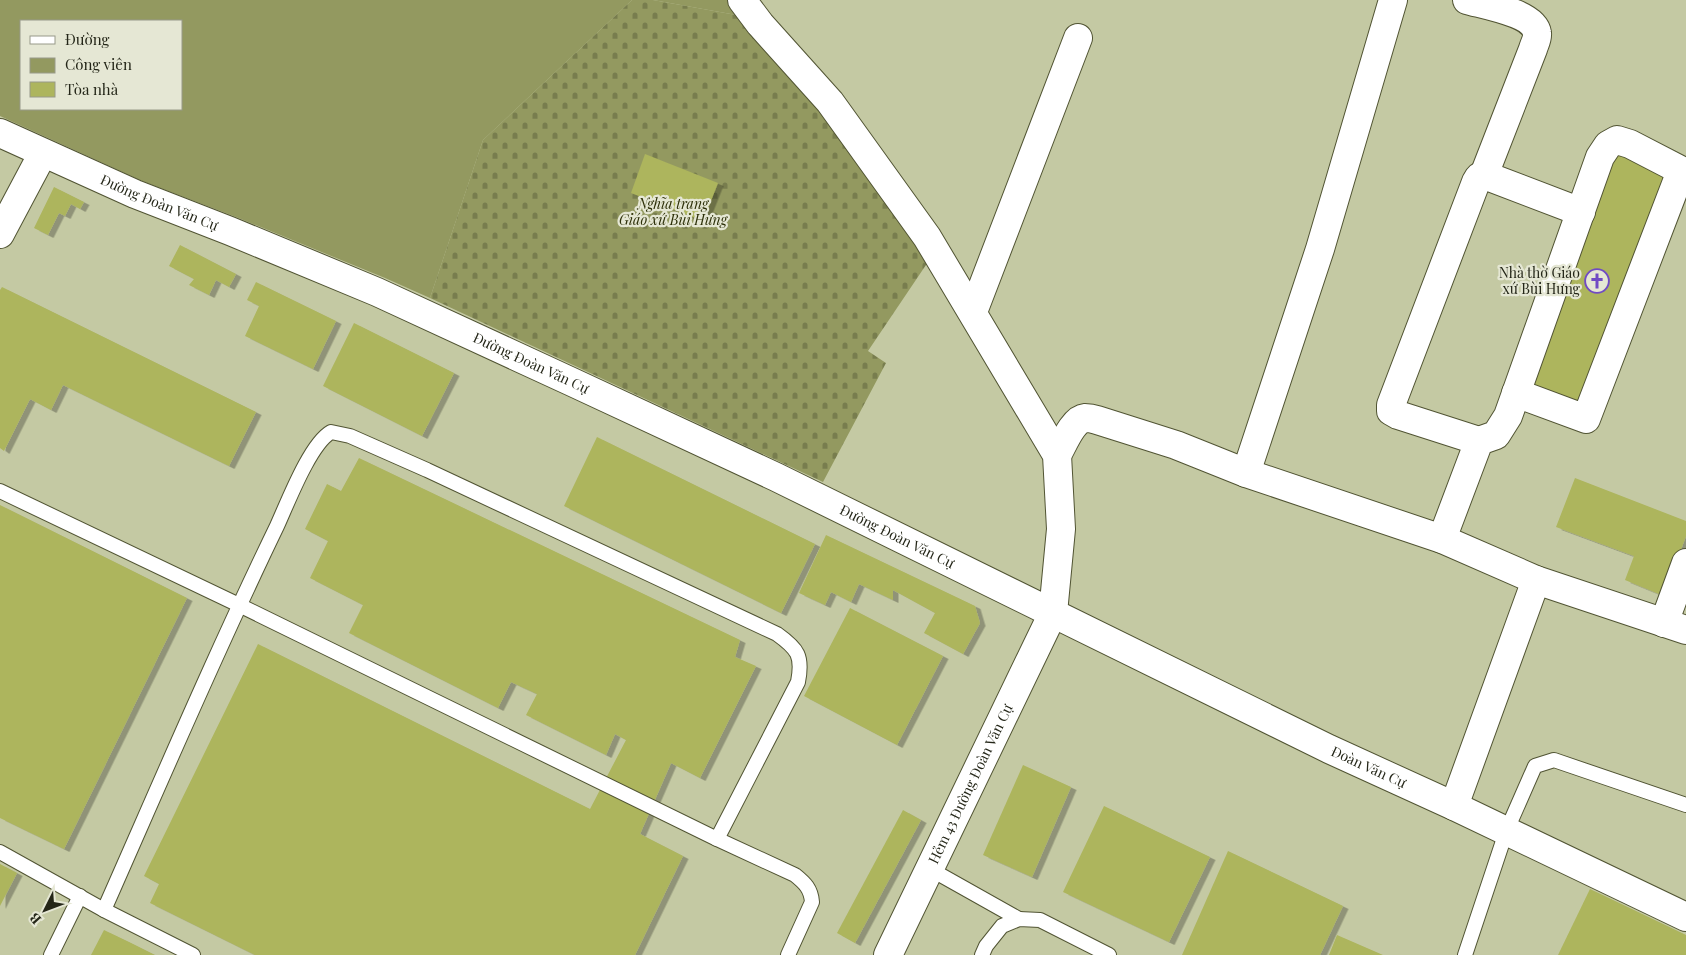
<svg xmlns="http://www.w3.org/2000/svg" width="1686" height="955" font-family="'Playfair Display',serif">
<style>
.green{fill:#939960;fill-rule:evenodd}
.cemetery{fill:url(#cemetery-stones)}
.building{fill:#adb55d;filter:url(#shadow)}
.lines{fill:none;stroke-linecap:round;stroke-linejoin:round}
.lane-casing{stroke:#515433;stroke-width:16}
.street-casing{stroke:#515433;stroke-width:30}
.secondary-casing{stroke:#515433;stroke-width:30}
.lane{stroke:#fff;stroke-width:14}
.street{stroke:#fff;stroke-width:28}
.secondary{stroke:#fff;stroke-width:28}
.labels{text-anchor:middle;stroke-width:4.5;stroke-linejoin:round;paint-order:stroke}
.street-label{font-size:14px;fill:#242618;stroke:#e5e7d4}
.park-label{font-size:14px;font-style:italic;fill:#2d3009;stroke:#e5e7d4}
.poi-label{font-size:14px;fill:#242618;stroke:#e5e7d4;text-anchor:end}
</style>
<defs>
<pattern id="cemetery-stones" width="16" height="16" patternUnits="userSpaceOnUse" patternTransform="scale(1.25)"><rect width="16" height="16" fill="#939960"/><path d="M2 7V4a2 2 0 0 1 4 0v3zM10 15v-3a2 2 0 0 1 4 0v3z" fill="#787d4e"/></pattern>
<filter id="shadow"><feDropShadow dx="5.5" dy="3" stdDeviation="0" flood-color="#0004"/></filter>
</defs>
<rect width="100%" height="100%" fill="#c4c9a3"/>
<g class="green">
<path d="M0,0H632L483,140L430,298L385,278L236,217L142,181L0,116ZM21,21H181V109H21Z"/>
<path d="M653,0H731L742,16Z"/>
</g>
<path class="cemetery" d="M632,0H653L742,16L827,115L930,259L868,351L886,363L823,482L430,298L483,140Z"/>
<g class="building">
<path d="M1617,151L1669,175L1581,408L1528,386L1608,161Z"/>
<path d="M645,154L718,183L703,221L631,193Z"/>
<path d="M54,187L84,202L80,209L71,204L65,216L59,213L48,235L34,228Z"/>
<path d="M180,245L236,274L229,287L216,280L209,295L189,285L194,279L169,266Z"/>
<path d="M256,282L336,321L313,369L245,336L259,306L247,300Z"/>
<path d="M2,287L256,412L229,466L63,385L51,410L30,399L4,451L0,448V290Z"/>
<path d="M354,323L454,373L422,436L323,386Z"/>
<path d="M597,437L815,544L781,613L564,506Z"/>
<path d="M359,458L740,640L735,657L756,666L700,778L671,763L640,834L683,856L635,955H255L150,903L159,884L144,876L258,644L590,809L626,740L615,734L606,755L526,715L537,694L511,682L498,708L349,633L363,605L310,578L328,541L305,529L327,484L341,491Z"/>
<path d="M1575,478L1686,521V536L1664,596L1625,580L1634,556L1556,527Z"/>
<path d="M0,505L187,598L64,849L0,818Z"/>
<path d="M826,535L975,606L980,623L963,654L924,633L935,613L893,590V600L859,584L851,602L831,592L825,605L799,593Z"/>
<path d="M850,608L943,656L897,745L804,696Z"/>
<path d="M1023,765L1071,787L1032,877L983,855Z"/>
<path d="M1104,806L1210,857L1169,942L1063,892Z"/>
<path d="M903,810L921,820L855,943L837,933Z"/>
<path d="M1228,851L1343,906L1320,955H1182Z"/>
<path d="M0,864L17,873L0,906Z"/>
<path d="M1590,889L1686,935V955H1558Z"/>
<path d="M104,930L129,942L155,955H91Z"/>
<path d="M1337,935L1383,955H1329Z"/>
</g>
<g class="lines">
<g class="lane-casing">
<g id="lane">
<path d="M0,491L239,605L717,839L795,875C805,883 811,889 812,902L788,955"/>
<path d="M0,852L104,910"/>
<path d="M930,869L1019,919"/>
<path d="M51,955L80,896"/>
<path d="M193,955L104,910C161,781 216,652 277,526C288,502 310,444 331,432L350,436L427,470L777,634C798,649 803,656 798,682L717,839"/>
<path d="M982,955L986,946L1002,926L1019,919L1040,920L1109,955"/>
<path d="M1465,955L1506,832L1535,766L1554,760L1686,805"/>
</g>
</g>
<g class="street-casing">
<g id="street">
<path d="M742,0L760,24L830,102L927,237L1057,455L1061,529L1053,613"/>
<path d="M1467,0C1484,5 1534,13 1537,33C1538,38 1534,45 1533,49L1484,175"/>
<path d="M0,234L43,153"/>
<path d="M973,312L1078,38"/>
<path d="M1516,393L1586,419L1681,171"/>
<path d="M1479,441L1398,415L1391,411V405L1476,182L1479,177L1484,175L1581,212"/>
<path d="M1057,455C1063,445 1073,419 1085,418C1089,418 1094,419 1097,420L1176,445L1246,473L1442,539L1536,580L1686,630"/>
<path d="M1246,473L1320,249L1393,0"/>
<path d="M1442,539L1479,441L1496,435L1508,416L1600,157L1608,145L1617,140L1630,144L1686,173"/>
<path d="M1664,623L1686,563"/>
<path d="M1454,806L1536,580"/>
</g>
</g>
<g class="secondary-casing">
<g id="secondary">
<path id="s1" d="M0,133L135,194L230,231L377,292L572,382L776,477L1329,749L1454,806L1686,917"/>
<path id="s2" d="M888,955L1053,613"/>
</g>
</g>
<use href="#lane" class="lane"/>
<use href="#street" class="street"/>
<use href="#secondary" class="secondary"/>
</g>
<defs>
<g id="church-ring" transform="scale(1.25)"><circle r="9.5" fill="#e5e7d4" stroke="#714bc4" stroke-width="1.5"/><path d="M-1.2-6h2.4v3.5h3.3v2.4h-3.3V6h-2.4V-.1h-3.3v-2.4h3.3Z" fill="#714bc4"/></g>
</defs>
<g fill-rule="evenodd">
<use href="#church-ring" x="1597" y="281"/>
</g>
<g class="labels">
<g class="street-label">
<text dy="5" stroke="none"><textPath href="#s1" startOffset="174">Đường Đoàn Văn Cự</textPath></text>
<text dy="5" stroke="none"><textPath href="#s1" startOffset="579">Đường Đoàn Văn Cự</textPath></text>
<text dy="5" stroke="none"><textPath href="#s1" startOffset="984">Đường Đoàn Văn Cự</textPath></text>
<text dy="5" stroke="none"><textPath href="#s1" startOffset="1509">Đoàn Văn Cự</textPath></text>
<text dy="5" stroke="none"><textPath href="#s2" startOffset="190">Hẻm 43 Đường Đoàn Văn Cự</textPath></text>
</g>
<g class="park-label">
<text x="673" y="209">Nghĩa trang<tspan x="673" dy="16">Giáo xứ Bùi Hưng</tspan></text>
</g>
<g class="poi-label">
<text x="1580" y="278">Nhà thờ Giáo<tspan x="1580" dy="16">xứ Bùi Hưng</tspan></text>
</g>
</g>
<rect x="20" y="20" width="162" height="90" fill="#e5e7d4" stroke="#989a89"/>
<rect x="30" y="36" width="25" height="8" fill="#ffffff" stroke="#989a89"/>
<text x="65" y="45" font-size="15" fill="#242618">Đường</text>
<rect x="30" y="58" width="25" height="15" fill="#939960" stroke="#989a89"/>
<text x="65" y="70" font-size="15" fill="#242618">Công viên</text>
<rect x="30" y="82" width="25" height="15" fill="#adb55d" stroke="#989a89"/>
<text x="65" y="95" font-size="15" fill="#242618">Tòa nhà</text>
<g transform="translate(45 910) rotate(228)" stroke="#e5e7d4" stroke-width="4" paint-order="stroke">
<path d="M0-4L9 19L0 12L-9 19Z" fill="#242618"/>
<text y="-8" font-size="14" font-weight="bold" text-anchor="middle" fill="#242618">B</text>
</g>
</svg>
